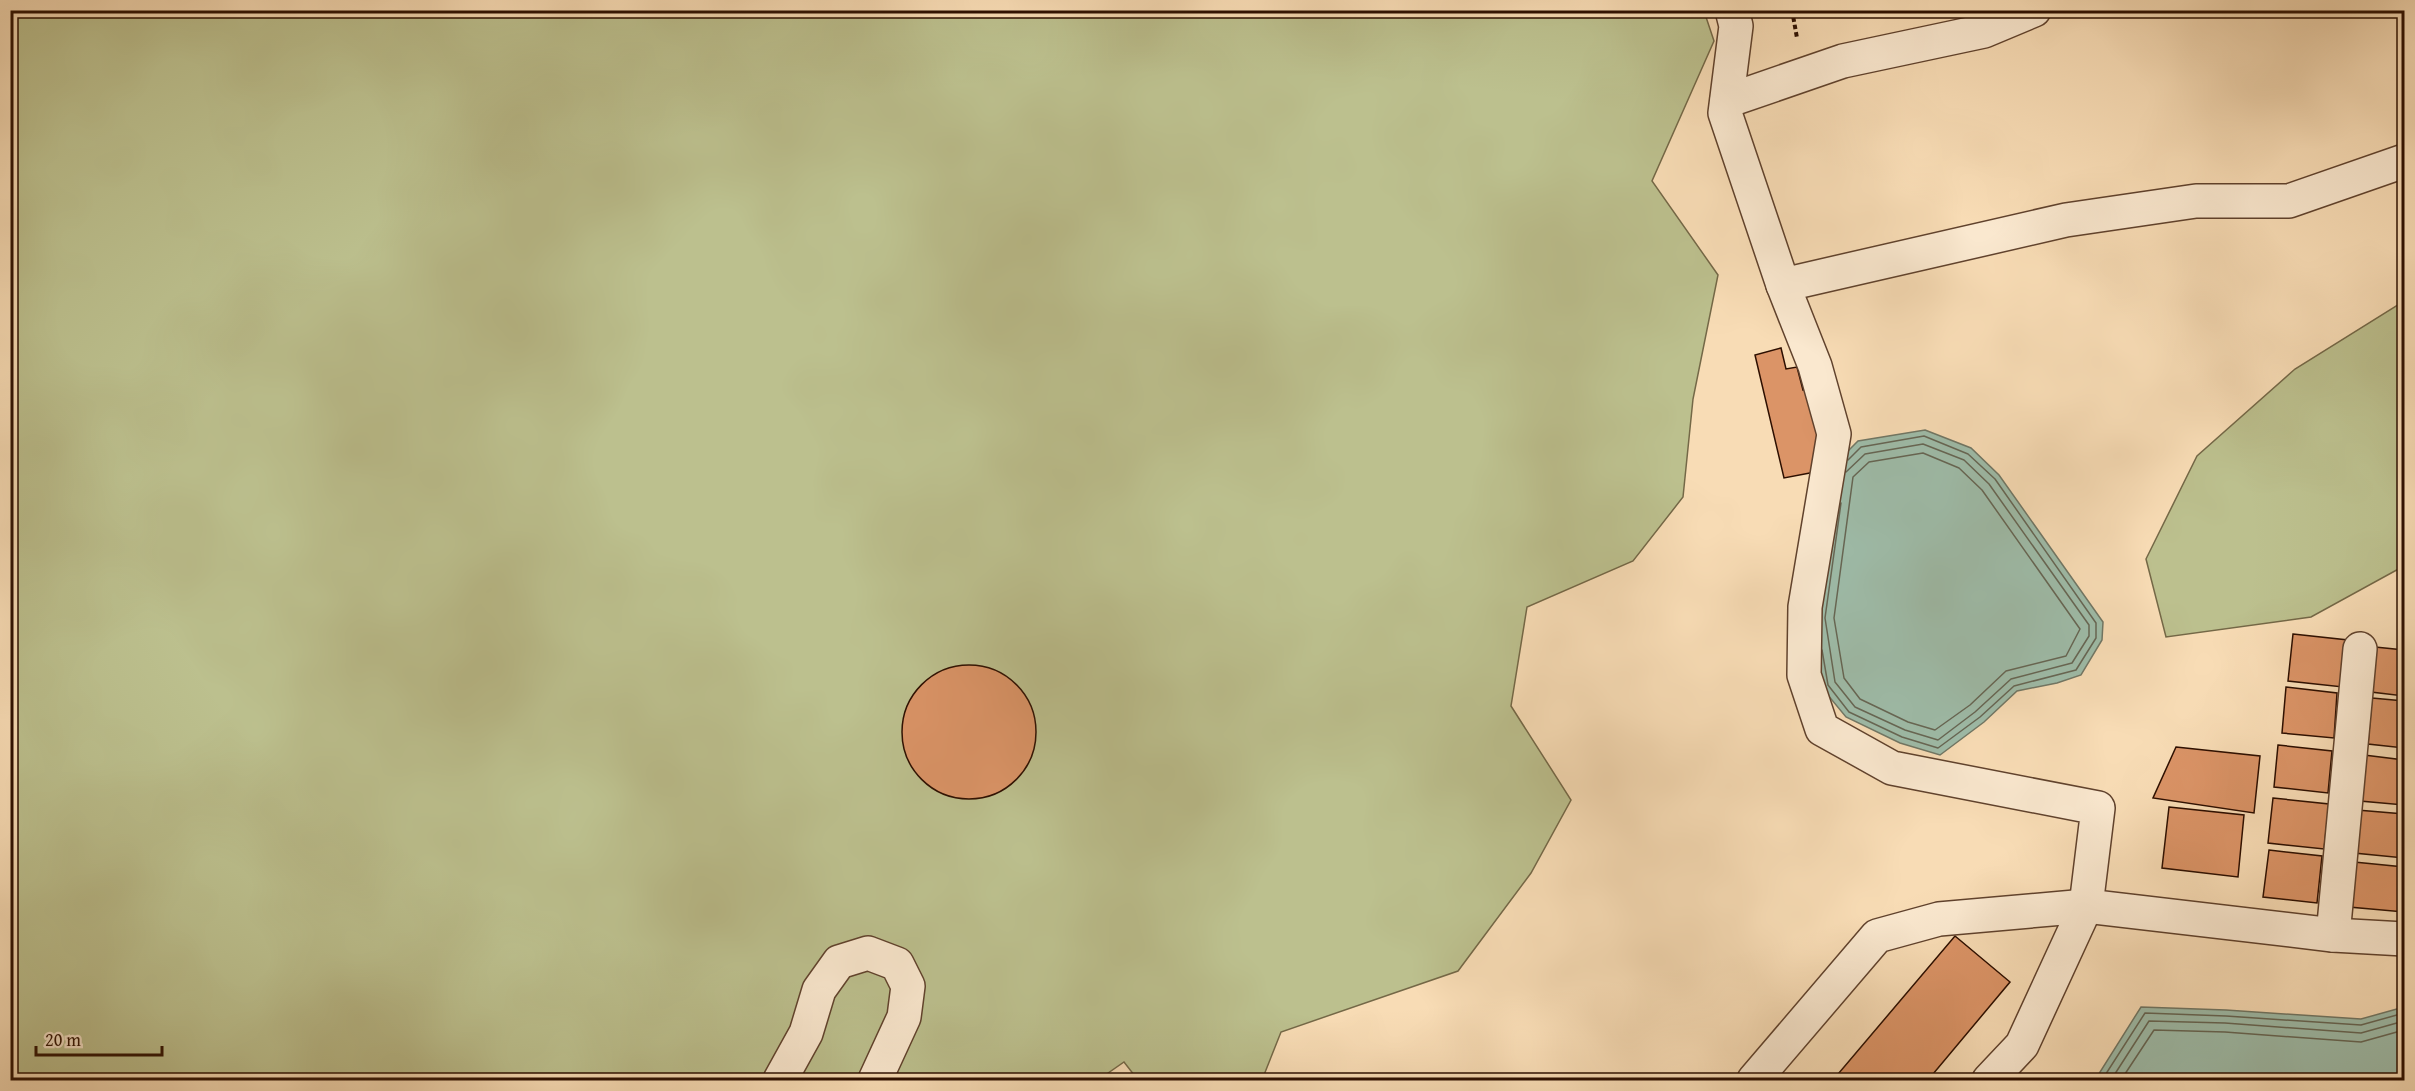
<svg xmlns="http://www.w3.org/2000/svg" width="2415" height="1091" font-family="'Gentium Book Plus',serif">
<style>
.green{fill:#bcc08e;stroke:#746847;stroke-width:1.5}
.water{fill:#9ebca9;stroke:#717765;stroke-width:1.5}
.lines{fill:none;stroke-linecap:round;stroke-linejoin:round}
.shore{stroke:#666654;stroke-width:1.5}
.building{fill:#db9467;stroke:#2d0f00;stroke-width:1.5}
.minor-casing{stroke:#60422d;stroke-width:36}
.path{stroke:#2d0f00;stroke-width:4;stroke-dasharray:4.5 3;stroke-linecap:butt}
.minor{stroke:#fae8cf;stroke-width:33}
</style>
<rect width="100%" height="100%" fill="#f8dcb5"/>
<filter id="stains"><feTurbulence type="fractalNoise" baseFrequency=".00333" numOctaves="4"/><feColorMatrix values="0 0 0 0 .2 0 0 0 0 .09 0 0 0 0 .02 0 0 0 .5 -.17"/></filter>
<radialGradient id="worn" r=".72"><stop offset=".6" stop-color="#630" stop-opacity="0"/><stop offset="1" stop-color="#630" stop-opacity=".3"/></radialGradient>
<g class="green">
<path d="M10,11H1704L1714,41L1652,181L1718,275L1693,399L1683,497L1633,561L1527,607L1511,706L1571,800L1531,873L1458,971L1281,1032L1262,1080H1138L1124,1062L1098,1080H11Z"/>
<path d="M2404,301V566L2311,617L2166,637L2146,559L2197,456L2295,369Z"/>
</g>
<g class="water">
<path d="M1925,430L1971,448L1999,475L2103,622L2102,640L2081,675L2057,683L2017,691L1984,722L1940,755L1900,743L1846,717L1822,688L1811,619L1832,467L1858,441Z"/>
<path d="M2141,1007L2226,1010L2361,1019L2404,1007V1080H2095Z"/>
</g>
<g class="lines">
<g class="shore">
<path d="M1923,453L1959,468L1982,490L2080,629L2066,656L2006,671L1970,705L1935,730L1908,722L1860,699L1844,678L1834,618L1853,477L1869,462Z"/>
<path d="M1841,503L1825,618L1835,682L1855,707L1905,730L1938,740L1975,712L2011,679L2072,663L2089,636V625L1989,484L1964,460L1923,444L1865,454L1846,472"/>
<path d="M1822,650L1828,685L1849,712L1902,737L1938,748L1980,717L2014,686L2076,670L2096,638V623L1995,479L1968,454L1924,436L1861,447L1848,460"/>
<path d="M2102,1080L2145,1013L2226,1016L2361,1025L2404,1013"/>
<path d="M2111,1080L2149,1021L2225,1023L2361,1033L2404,1021"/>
<path d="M2121,1080L2154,1030L2225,1032L2361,1042L2404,1030"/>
</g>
</g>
<g class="building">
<path d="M1781,348L1786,369L1797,367L1803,390L1811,388L1828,460L1815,472L1784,478L1755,355Z"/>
<path d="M2293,634L2348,640L2343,687L2288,681Z"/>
<path d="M2375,647L2404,650V696L2371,692Z"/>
<circle cx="969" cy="732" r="67"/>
<path d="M2286,687L2337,693L2334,738L2282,733Z"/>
<path d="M2372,698L2404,701V748L2368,744Z"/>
<path d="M2278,745L2332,751L2328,793L2274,787Z"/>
<path d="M2176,747L2260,756L2254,813L2153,798Z"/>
<path d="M2364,755L2404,760V805L2360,801Z"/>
<path d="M2273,798L2329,804L2324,849L2268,843Z"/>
<path d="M2169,807L2244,815L2238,877L2162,868Z"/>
<path d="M2357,810L2404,814V858L2354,853Z"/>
<path d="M2269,850L2322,856L2317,903L2263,897Z"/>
<path d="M2354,862L2404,867V912L2349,907Z"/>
<path d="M1955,936L2010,982L1928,1080H1833Z"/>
</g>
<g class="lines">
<g class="minor-casing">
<g id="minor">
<path d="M1732,10L1736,26L1725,113L1783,285L1815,366L1834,434L1805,607L1804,675L1822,729L1892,768L2098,808L2086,906L2022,1045L1989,1080"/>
<path d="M1727,101L1843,61L1984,31L2034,10"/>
<path d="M1783,285L2066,220L2196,201H2289L2404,161"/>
<path d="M2333,935L2360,649"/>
<path d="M780,1080L806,1033L819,990L839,962L868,953L897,964L908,986L904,1017L875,1080"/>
<path d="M1754,1080L1877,936L1939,919L2086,906L2333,935L2404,939"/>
</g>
</g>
<path class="path" d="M1792,10L1797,38"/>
<use href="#minor" class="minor"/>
</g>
<rect width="2415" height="1091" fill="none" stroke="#f8dcb5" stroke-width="36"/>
<rect x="12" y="12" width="2391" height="1067" fill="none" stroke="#2d0f00" stroke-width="3"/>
<rect x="18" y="18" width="2379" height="1055" fill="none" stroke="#2d0f00" stroke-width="1.5"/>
<path d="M36 1046v9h126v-9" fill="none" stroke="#2d0f00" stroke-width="3"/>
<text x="45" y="1046" font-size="18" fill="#2d0f00" stroke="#fae8cf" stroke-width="4.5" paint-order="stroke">20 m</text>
<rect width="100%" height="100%" filter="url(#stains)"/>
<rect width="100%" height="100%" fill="url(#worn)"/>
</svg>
